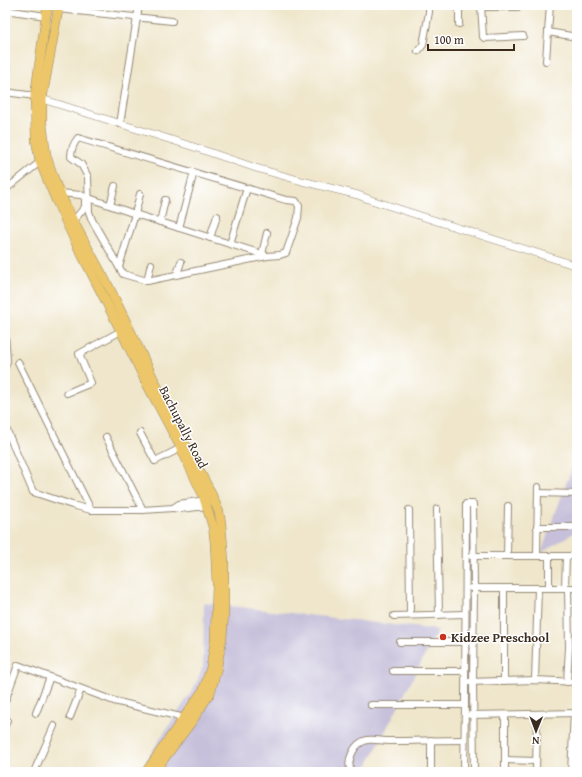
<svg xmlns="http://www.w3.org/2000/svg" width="582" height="777" font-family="'Gentium Book Plus',serif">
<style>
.industrial{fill:#c6c0da}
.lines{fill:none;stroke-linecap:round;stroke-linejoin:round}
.minor-casing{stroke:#958874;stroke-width:8}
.tertiary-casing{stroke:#958874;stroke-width:8}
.primary-casing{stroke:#958874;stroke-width:10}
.minor{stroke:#fff;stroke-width:6}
.tertiary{stroke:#fff;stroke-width:7}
.primary{stroke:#ecc669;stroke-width:9}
.poi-dot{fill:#c8321e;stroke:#fff;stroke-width:1.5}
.labels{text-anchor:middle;stroke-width:3;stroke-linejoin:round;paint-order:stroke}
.street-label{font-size:13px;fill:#3b2a1e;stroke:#fff}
.poi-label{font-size:13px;font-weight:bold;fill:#3b2a1e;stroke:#fff;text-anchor:start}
</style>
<rect width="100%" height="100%" fill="#fff"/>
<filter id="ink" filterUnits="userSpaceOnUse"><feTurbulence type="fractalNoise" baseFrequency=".025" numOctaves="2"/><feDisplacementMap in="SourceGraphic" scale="8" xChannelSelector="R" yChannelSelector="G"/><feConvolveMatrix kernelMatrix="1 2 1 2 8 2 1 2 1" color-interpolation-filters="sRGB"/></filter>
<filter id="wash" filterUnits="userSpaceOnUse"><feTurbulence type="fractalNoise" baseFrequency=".012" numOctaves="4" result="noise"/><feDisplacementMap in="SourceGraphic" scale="16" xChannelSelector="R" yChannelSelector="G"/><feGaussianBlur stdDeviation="0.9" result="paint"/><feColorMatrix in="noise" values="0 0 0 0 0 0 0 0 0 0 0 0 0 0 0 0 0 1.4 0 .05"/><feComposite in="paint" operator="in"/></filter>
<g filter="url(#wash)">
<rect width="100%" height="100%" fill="#efe6cb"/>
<g class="industrial">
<path d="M577,454V531L541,553Z"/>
<path d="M204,603L438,630L364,772H138L194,688L203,667Z"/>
</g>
</g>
<g filter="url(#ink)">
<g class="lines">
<g class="minor-casing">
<g id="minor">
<path d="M459,5V24"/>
<path d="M481,5L483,37L485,38L523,36"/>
<path d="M550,5L548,32L577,37"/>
<path d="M481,7H518"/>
<path d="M58,9L172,21"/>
<path d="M5,10L46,16"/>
<path d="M418,51L423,45L429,12V5"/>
<path d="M546,61L548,32"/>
<path d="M5,92L35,96"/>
<path d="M120,124L139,5"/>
<path d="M78,138L286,200L296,201L299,206L298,218L286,253L280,255L267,256L147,281L123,274L92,220L89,212L88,177L81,164L71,157C71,149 73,144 78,138Z"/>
<path d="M5,190L40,162"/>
<path d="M60,193L81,195L85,197V207L73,221"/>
<path d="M86,197L135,214L265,255"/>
<path d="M110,205L115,186"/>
<path d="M160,222L165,200"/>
<path d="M179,228L194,172"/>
<path d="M210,238L217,216"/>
<path d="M230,244L247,188"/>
<path d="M262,254L267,233"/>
<path d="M119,267L135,214L140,194"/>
<path d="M177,274L181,262"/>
<path d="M147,281L151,264"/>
<path d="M5,333L7,361L5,367"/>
<path d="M18,362L91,510"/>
<path d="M67,393L91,383L79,354L121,331"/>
<path d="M5,426L33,492L72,505L91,510H143L173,508"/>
<path d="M140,433L155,461L181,448"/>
<path d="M106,437L143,510"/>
<path d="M538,493L577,494"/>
<path d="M205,500L179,504L173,508L180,509L207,506"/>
<path d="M437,509L439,615"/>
<path d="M409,510L410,615"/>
<path d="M537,527H577"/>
<path d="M471,556H577"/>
<path d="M507,556L508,506"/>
<path d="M537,556L538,487"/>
<path d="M471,588H577"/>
<path d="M549,588V556"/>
<path d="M565,588L566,556"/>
<path d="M394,616L465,614"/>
<path d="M400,642H468"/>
<path d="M393,671H465"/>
<path d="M535,680L538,588"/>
<path d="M504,681V588"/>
<path d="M469,682L535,680L577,682"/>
<path d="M567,682L569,647L568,588"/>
<path d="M5,701L18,665L114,701L185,718"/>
<path d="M371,705H465"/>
<path d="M36,713L50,677"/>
<path d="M470,715L577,713"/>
<path d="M70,717L81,689"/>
<path d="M5,725L7,720"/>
<path d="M431,740V772"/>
<path d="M505,760L536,761"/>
<path d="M34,772L54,726"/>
<path d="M351,772C346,760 354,743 367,740C374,739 382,741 389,741C414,741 439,740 464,740"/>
<path d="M464,772L465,705L466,504H473L474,588L473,682L474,772"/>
<path d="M505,772V715"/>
<path d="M536,772L537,714"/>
<path d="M571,772L574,713"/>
</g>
</g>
<g class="tertiary-casing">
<path id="tertiary" d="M42,99L194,147L256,168L302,181L358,195L371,200L577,266"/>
</g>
<g class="primary-casing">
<g id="primary">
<path d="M48,5L46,16L35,96L36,140L40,162L57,202L75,241L121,331L148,386L181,448L203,495L213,527L215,543L217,585L215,641L211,667L204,689L146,772"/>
<path d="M59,5L42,99V123L46,155L56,185L73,221L110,289L180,434L210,491L219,512L221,523L224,561V612L222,638L216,672L210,693L192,721L154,772"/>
</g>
</g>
<use href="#minor" class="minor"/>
<use href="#tertiary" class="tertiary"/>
<use href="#primary" class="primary"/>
</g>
</g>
<circle class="poi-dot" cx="443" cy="637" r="4"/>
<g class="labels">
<g class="street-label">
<text transform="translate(184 427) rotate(63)" y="5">Bachupally Road</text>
</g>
<g class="poi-label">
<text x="451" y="642">Kidzee Preschool</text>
</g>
</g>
<rect width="582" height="777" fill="none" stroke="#fff" stroke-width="20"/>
<g transform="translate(536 731) rotate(181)" stroke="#ffffff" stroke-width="3" paint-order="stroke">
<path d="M0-3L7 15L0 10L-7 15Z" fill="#3b2a1e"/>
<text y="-6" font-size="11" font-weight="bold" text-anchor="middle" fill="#3b2a1e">N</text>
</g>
<path d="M428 44v6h86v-6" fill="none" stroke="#3b2a1e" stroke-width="2"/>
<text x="434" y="44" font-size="12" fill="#3b2a1e" stroke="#ffffff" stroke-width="3" paint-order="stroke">100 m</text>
</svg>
